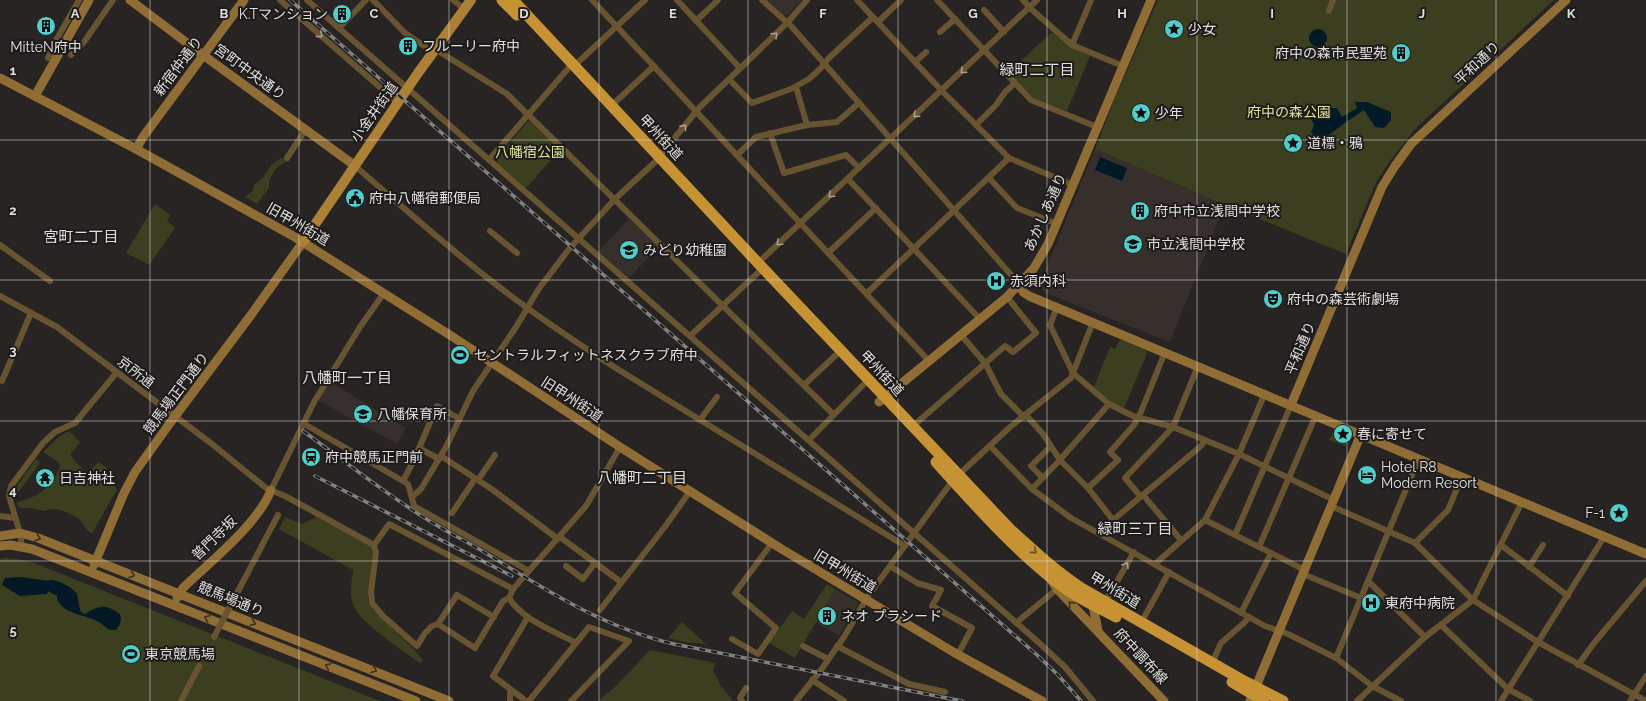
<svg xmlns="http://www.w3.org/2000/svg" width="1646" height="701" font-family="Raleway,'Noto Sans JP',sans-serif">
<style>
.built{fill:#362f2b}
.green{fill:#3c3e20}
.water{fill:#031926}
.lines{fill:none;stroke-linecap:round;stroke-linejoin:round}
.street{stroke:#695432;stroke-width:6}
.secondary{stroke:#8f6d35;stroke-width:9}
.primary{stroke:#ac8035;stroke-width:10}
.highway{stroke:#c79233;stroke-width:11}
.rail-casing{stroke:#838180;stroke-width:3.5}
.rail{stroke:#1d1b1a;stroke-width:2;stroke-dasharray:6;stroke-linecap:butt}
.street-bridge{stroke:#695432;stroke-width:6}
.oneway{stroke:#aaa091}
.oneway2{stroke:#3a3021}
.oneway3{stroke:#695125}
.grid{fill:none;stroke:#e0dfde;stroke-width:1;stroke-opacity:0.55}
.labels{text-anchor:middle;stroke-width:4;stroke-linejoin:round;paint-order:stroke}
.poi-label{font-size:14px;fill:#e0dfde;stroke:#1d1b1a;text-anchor:start}
.street-label{font-size:14px;fill:#e0dfde;stroke:#1d1b1a}
.park-label{font-size:14px;fill:#dee399;stroke:#1d1b1a}
.neighbourhood-label{font-size:15px;fill:#e0dfde;stroke:#1d1b1a}
.grid-label{font-size:13px;text-anchor:middle;font-weight:bold;fill:#e0dfde;stroke:#1d1b1a;stroke-width:4;stroke-linejoin:round;paint-order:stroke}
</style>
<rect width="100%" height="100%" fill="#272423"/>
<g class="built">
<path d="M767,0H802L787,15H784Z"/>
<path d="M1095,149L1225,205L1170,342L1043,292L1040,283Z"/>
<path d="M629,219L659,247L628,279L598,252Z"/>
<path d="M330,382L406,428L397,444L318,400Z"/>
<path d="M835,589L859,603L839,636L815,622Z"/>
</g>
<g class="green">
<path d="M1158,0H1554L1417,127L1389,162L1375,184L1346,254L1225,205L1095,149L1115,98Z"/>
<path d="M1051,33H1054L1071,47L1090,56L1067,111L1032,97L1009,72Z"/>
<path d="M527,122H531L560,150L526,188L497,163V159Z"/>
<path d="M282,158L288,161L278,166L273,173L269,181V188L257,204L245,197L252,192L254,185L262,179L272,164Z"/>
<path d="M155,204L170,215L167,221L175,228L149,265L126,253Z"/>
<path d="M1120,339L1148,351L1124,408L1112,403L1094,387L1110,347L1115,349Z"/>
<path d="M1334,429L1347,434L1349,438L1345,446L1329,440Z"/>
<path d="M69,431L80,442L70,455L88,476L93,467L99,462L107,468L105,477L115,485L117,490L92,533C85,531 84,523 79,519C71,513 54,505 45,511L29,508H20L16,503C37,497 52,488 60,466L58,462L43,452L60,436Z"/>
<path d="M36,459L40,462L37,467L15,497L16,487Z"/>
<path d="M285,517L302,524L317,517L372,547L373,551L368,597V602L373,610L414,649L423,661L420,663C404,651 358,622 353,604C349,592 352,581 353,570L279,529Z"/>
<path d="M5,558L18,559L34,563L380,701H0V559Z"/>
<path d="M827,584L835,589L795,658L769,643L792,611L804,619Z"/>
<path d="M682,622L706,644L685,642L668,638Z"/>
<path d="M650,650L716,663L713,670L721,686L732,699L731,701H598L617,685Z"/>
</g>
<g class="water">
<circle cx="1318" cy="38" r="9"/>
<path d="M1355,102H1367L1391,112V120L1384,128L1375,127L1364,110C1348,120 1335,131 1320,141L1311,132L1314,125L1310,117L1323,108H1337L1342,117L1357,108Z"/>
<path d="M1100,157L1127,168L1122,181L1095,170Z"/>
<path d="M19,577C27,577 33,579 41,580C45,581 49,580 53,580C61,582 73,587 77,594C78,598 79,607 81,612L85,614C100,605 106,604 120,614C122,621 120,624 116,630H110C104,627 101,622 95,620C81,614 64,614 57,599V596L48,591L47,594L20,596L2,585L5,578Z"/>
</g>
<g class="lines">
<g class="street">
<path d="M280,0L398,103"/>
<path d="M307,0L1037,641L1065,667L1093,701"/>
<path d="M373,0L405,33L433,52"/>
<path d="M453,0L464,9"/>
<path d="M592,0L929,361"/>
<path d="M677,0L740,68"/>
<path d="M762,0L791,26L1020,285"/>
<path d="M857,0L942,91L1009,158L1073,185"/>
<path d="M937,0L1031,100L1097,127"/>
<path d="M1023,0L1030,8L1072,45L1123,66"/>
<path d="M984,10L1004,32"/>
<path d="M1329,11L1333,0"/>
<path d="M696,21L718,0"/>
<path d="M878,22L901,0"/>
<path d="M339,28L366,0"/>
<path d="M940,32L955,19"/>
<path d="M1072,45L1091,0"/>
<path d="M435,49L507,94L834,415"/>
<path d="M71,55L84,42L113,0"/>
<path d="M48,58L54,44L79,0"/>
<path d="M915,62L926,52"/>
<path d="M574,66L645,0"/>
<path d="M729,79L752,103L791,89L809,79L821,68L828,59L873,17"/>
<path d="M796,87L807,125"/>
<path d="M611,106L654,66"/>
<path d="M976,125L996,105L1005,92L1015,83"/>
<path d="M770,133L784,173L846,155L859,168"/>
<path d="M737,155L756,137L807,125L837,122L859,103"/>
<path d="M287,158L306,129"/>
<path d="M489,160L572,64"/>
<path d="M354,165C400,205 446,246 494,283C534,314 577,343 619,370L905,546"/>
<path d="M989,178L1017,208L1057,224"/>
<path d="M848,179L980,319"/>
<path d="M490,231L517,253"/>
<path d="M0,245L50,281"/>
<path d="M828,253L876,208"/>
<path d="M758,263L1037,0"/>
<path d="M867,293L1009,158"/>
<path d="M0,296L57,327L212,444L266,488L287,497L374,545L389,524L513,589L586,506L620,447"/>
<path d="M1057,307L1050,325L1073,373L1109,404L1133,416L1173,427L1239,454L1334,500"/>
<path d="M961,335L985,363L1001,394L1024,417"/>
<path d="M690,336L763,268"/>
<path d="M0,380L2,381L31,313"/>
<path d="M804,385L836,355"/>
<path d="M1026,415L1043,434L1060,460L1088,488L1113,520"/>
<path d="M700,420L717,397"/>
<path d="M303,423L306,425L408,484L414,506L529,571"/>
<path d="M913,426L1005,346L1013,352L1036,333L1007,297"/>
<path d="M809,440L868,380"/>
<path d="M990,446L1032,489L1071,518L1265,626L1288,634L1336,658L1372,686L1401,701"/>
<path d="M419,448L439,459"/>
<path d="M441,456L493,490L558,539"/>
<path d="M1043,478L1031,466L1050,447"/>
<path d="M478,480L495,455"/>
<path d="M403,481L414,460L437,406L460,419"/>
<path d="M1088,488L1118,460L1110,452L1134,425L1141,412L1165,352"/>
<path d="M1032,489L1057,463L1109,404"/>
<path d="M271,490L314,402L360,327L384,293"/>
<path d="M1143,495L1181,540"/>
<path d="M1140,496L1125,478L1173,427L1198,366"/>
<path d="M412,497L421,489L446,447L473,391L516,327L538,290L569,249L615,199L655,162L699,108L787,23L807,0"/>
<path d="M1331,506L1415,543L1473,600L1538,642L1646,701"/>
<path d="M452,513L475,479"/>
<path d="M0,516L15,518"/>
<path d="M1205,520L1305,570"/>
<path d="M1235,535L1291,405"/>
<path d="M1105,536L1113,520L1201,446L1205,440"/>
<path d="M560,537L621,582"/>
<path d="M1415,543L1448,510L1462,477"/>
<path d="M374,545L376,552L371,592L372,603L383,616L417,646L425,633L432,626L438,624L457,595L494,617"/>
<path d="M1501,545L1568,596"/>
<path d="M22,546L20,533L9,496L11,486L43,443L55,432L75,423L117,372"/>
<path d="M1259,547L1316,415"/>
<path d="M1155,564L1205,520L1239,454L1265,393"/>
<path d="M566,566L583,579L595,563"/>
<path d="M890,566L917,583L941,590L932,606L972,628L958,654"/>
<path d="M1529,567L1543,545"/>
<path d="M1303,574L1361,598"/>
<path d="M1368,581L1425,637"/>
<path d="M509,598C523,620 554,631 576,643"/>
<path d="M1105,602L1134,552"/>
<path d="M600,610L667,524L690,491"/>
<path d="M1241,613L1271,553"/>
<path d="M1016,623L1057,589"/>
<path d="M1141,623L1169,572"/>
<path d="M438,624L475,648L503,601L509,598L513,589"/>
<path d="M1441,625L1508,689L1530,701"/>
<path d="M732,639L758,654L776,628L735,593L772,543"/>
<path d="M803,646L828,659"/>
<path d="M837,646L909,684L945,692"/>
<path d="M1336,658L1419,458"/>
<path d="M1212,663L1221,643L1245,622L1249,617"/>
<path d="M1578,665L1594,643L1646,581"/>
<path d="M812,680L844,701"/>
<path d="M510,690V701"/>
<path d="M181,701L199,666"/>
<path d="M526,701L493,676L528,617"/>
<path d="M529,701L589,627L629,641L571,701"/>
<path d="M742,701L740,698L746,688"/>
<path d="M796,701L821,670L844,637L868,596L953,480L1010,427L1071,378L1093,322"/>
<path d="M1357,701L1425,637L1473,600L1522,502"/>
<path d="M1501,701L1604,537"/>
<path d="M1630,701L1646,676"/>
</g>
<g class="secondary">
<path d="M130,0L203,55L354,165"/>
<path d="M0,78L136,149L293,236L453,337L620,447L780,548L955,653L1042,701"/>
<path d="M35,96L89,0"/>
<path d="M136,149L143,137L244,0"/>
<path d="M1020,285L1023,292L1029,296L1646,554"/>
<path d="M879,402L1007,297L1034,268L1048,244L1151,0"/>
<path d="M1291,405L1382,187L1395,166L1411,144L1566,0"/>
<path d="M0,536L20,533L38,538L449,701"/>
<path d="M0,546L10,545L32,549L416,701"/>
<path d="M94,565L124,493L135,472L170,423L251,315L303,242"/>
<path d="M1052,581L1057,589L1164,701"/>
<path d="M177,598L183,588C210,562 258,524 271,490"/>
<path d="M1092,601L1098,631"/>
<path d="M1250,701L1361,434"/>
</g>
<path class="primary" d="M303,242L418,73L471,0"/>
<g class="highway">
<path d="M502,0L517,15"/>
<path d="M513,0L758,263L1010,529C1034,551 1057,572 1083,589L1244,681L1283,701"/>
<path d="M936,462C976,506 1015,551 1063,587C1079,599 1098,607 1116,617"/>
<path d="M1232,682L1264,701"/>
</g>
<g class="rail-casing">
<g id="rail">
<path d="M290,0L1037,655L1057,674L1081,701"/>
<path d="M303,431C339,457 374,485 411,509C434,525 460,538 484,552C544,589 604,628 674,644L962,701"/>
<path d="M315,476L512,576"/>
</g>
</g>
<use href="#rail" class="rail"/>
<path class="street-bridge" d="M214,637L278,515"/>
</g>
<defs><path id="oneway-chevron" d="M-2-3.5L2.5 0L-2 3.5" fill="none" stroke-width="1.6" stroke-linecap="round" stroke-linejoin="round"/></defs>
<g class="oneway">
<use href="#oneway-chevron" transform="translate(320 35) rotate(41)"/>
<use href="#oneway-chevron" transform="translate(775 35) rotate(-44)"/>
<use href="#oneway-chevron" transform="translate(963 71) rotate(137)"/>
<use href="#oneway-chevron" transform="translate(916 115) rotate(138)"/>
<use href="#oneway-chevron" transform="translate(684 127) rotate(-51)"/>
<use href="#oneway-chevron" transform="translate(831 195) rotate(137)"/>
<use href="#oneway-chevron" transform="translate(779 243) rotate(137)"/>
<use href="#oneway-chevron" transform="translate(1126 565) rotate(-60)"/>
</g>
<g class="oneway2">
<use href="#oneway-chevron" transform="translate(38 538) rotate(19)"/>
<use href="#oneway-chevron" transform="translate(132 575) rotate(21)"/>
<use href="#oneway-chevron" transform="translate(1071 604) rotate(-133)"/>
<use href="#oneway-chevron" transform="translate(207 618) rotate(-158)"/>
<use href="#oneway-chevron" transform="translate(253 623) rotate(22)"/>
<use href="#oneway-chevron" transform="translate(328 666) rotate(-158)"/>
<use href="#oneway-chevron" transform="translate(374 670) rotate(22)"/>
</g>
<use class="oneway3" href="#oneway-chevron" transform="translate(1034 551) rotate(41)"/>
<path class="grid" d="M150,0V701M299,0V701M449,0V701M599,0V701M748,0V701M898,0V701M1047,0V701M1197,0V701M1347,0V701M1496,0V701M0,140H1646M0,280H1646M0,421H1646M0,561H1646"/>
<defs>
<g id="building-disc" transform="scale(1)"><circle r="9.5" fill="#53cdcb" stroke="#1d1b1a"/><path d="M-4-6H4V6H1V3H-1V6H-4ZM-2.5-4.3h1.7v1.8h-1.7ZM.8-4.3h1.7v1.8H.8ZM-2.5-1h1.7V.8h-1.7ZM.8-1h1.7V.8H.8Z" fill="#111"/></g>
<g id="sight-disc" transform="scale(1)"><circle r="9.5" fill="#53cdcb" stroke="#1d1b1a"/><path d="M0-6L1.8-2.2L6-1.7L2.9 1.2L3.7 5.4L0 3.3L-3.7 5.4L-2.9 1.2L-6-1.7L-1.8-2.2Z" fill="#111"/></g>
<g id="civic-disc" transform="scale(1)"><circle r="9.5" fill="#53cdcb" stroke="#1d1b1a"/><path d="M-.6-6.5H3V-4.5H.6V-3L4-1V1h2V6H-6V1h2V-1L-.6-3ZM-1.2 2.5V6h2.4V2.5Z" fill="#111"/></g>
<g id="school-disc" transform="scale(1)"><circle r="9.5" fill="#53cdcb" stroke="#1d1b1a"/><path d="M0-5L7-2L0 1L-7-2ZM-4 1L0 2.5L4 1V4Q0 6-4 4Z" fill="#111"/></g>
<g id="hospital-disc" transform="scale(1)"><circle r="9.5" fill="#53cdcb" stroke="#1d1b1a"/><path d="M-5-5h3v3.5h4V-5h3V5h-3V1.5h-4V5h-3Z" fill="#111"/></g>
<g id="theatre-disc" transform="scale(1)"><circle r="9.5" fill="#53cdcb" stroke="#1d1b1a"/><path d="M-5-5.5Q0-4 5-5.5V0Q5 5 0 6Q-5 5-5 0ZM-3.3-2.5H-1v1.5H-3.3ZM1-2.5H3.3v1.5H1ZM-2.8 1Q0 5.5 2.8 1Z" fill="#111"/></g>
<g id="stadium-disc" transform="scale(1)"><circle r="9.5" fill="#53cdcb" stroke="#1d1b1a"/><path d="M0-5a6.5 5 0 1 0 0 10a6.5 5 0 1 0 0-10ZM-3.5-1.8h7v3.6h-7Z" fill="#111"/></g>
<g id="station-disc" transform="scale(1)"><circle r="9.5" fill="#53cdcb" stroke="#1d1b1a"/><path d="M-3-6H3Q5-6 5-4V2Q5 4 3 4L4.5 6H3L1.5 4h-3L-3 6H-4.5L-3 4Q-5 4-5 2V-4Q-5-6-3-6ZM-3.5-4v3h7v-3ZM-3.5 1v1.5H-2V1ZM2 1v1.5H3.5V1Z" fill="#111"/></g>
<g id="hotel-disc" transform="scale(1)"><circle r="9.5" fill="#53cdcb" stroke="#1d1b1a"/><path d="M-6-4.5h1.5V1H6V5H4.5V3h-9V5H-6ZM-4 0a1.8 1.8 0 1 1 3.6 0ZM.5 0V-2.5h3Q6-2.5 6 0Z" fill="#111"/></g>
<g id="temple-disc" transform="scale(1)"><circle r="9.5" fill="#53cdcb" stroke="#1d1b1a"/><path d="M0-6L5-2H3V0L6.5 2.5H4V6H1.5V3h-3V6H-4V2.5H-6.5L-3 0V-2H-5Z" fill="#111"/></g>
</defs>
<g fill-rule="evenodd">
<use href="#building-disc" x="342" y="14"/>
<use href="#building-disc" x="46" y="26"/>
<use href="#sight-disc" x="1174" y="29"/>
<use href="#building-disc" x="408" y="46"/>
<use href="#building-disc" x="1401" y="53"/>
<use href="#sight-disc" x="1141" y="113"/>
<use href="#sight-disc" x="1293" y="143"/>
<use href="#civic-disc" x="355" y="198"/>
<use href="#building-disc" x="1140" y="211"/>
<use href="#school-disc" x="1133" y="244"/>
<use href="#school-disc" x="629" y="250"/>
<use href="#hospital-disc" x="996" y="281"/>
<use href="#theatre-disc" x="1273" y="299"/>
<use href="#stadium-disc" x="460" y="355"/>
<use href="#school-disc" x="363" y="414"/>
<use href="#sight-disc" x="1343" y="434"/>
<use href="#station-disc" x="311" y="457"/>
<use href="#hotel-disc" x="1367" y="475"/>
<use href="#temple-disc" x="45" y="478"/>
<use href="#sight-disc" x="1619" y="513"/>
<use href="#hospital-disc" x="1371" y="603"/>
<use href="#building-disc" x="827" y="616"/>
<use href="#stadium-disc" x="131" y="654"/>
</g>
<g class="labels">
<g class="poi-label">
<text x="328" y="19" text-anchor="end">K.Tマンション</text>
<text x="1188" y="34">少女</text>
<text x="422" y="51">フルーリー府中</text>
<text x="46" y="52" text-anchor="middle">MitteN府中</text>
<text x="1387" y="58" text-anchor="end">府中の森市民聖苑</text>
<text x="1155" y="118">少年</text>
<text x="1307" y="148">道標・鴉</text>
<text x="369" y="203">府中八幡宿郵便局</text>
<text x="1154" y="216">府中市立浅間中学校</text>
<text x="1147" y="249">市立浅間中学校</text>
<text x="643" y="255">みどり幼稚園</text>
<text x="1010" y="286">赤須内科</text>
<text x="1287" y="304">府中の森芸術劇場</text>
<text x="474" y="360">セントラルフィットネスクラブ府中</text>
<text x="377" y="419">八幡保育所</text>
<text x="1357" y="439">春に寄せて</text>
<text x="325" y="462">府中競馬正門前</text>
<text x="1381" y="472">Hotel R8<tspan x="1381" dy="16">Modern Resort</tspan></text>
<text x="59" y="483">日吉神社</text>
<text x="1605" y="518" text-anchor="end">F-1</text>
<text x="1385" y="608">東府中病院</text>
<text x="841" y="621">ネオ プラシード</text>
<text x="145" y="659">東京競馬場</text>
</g>
<g class="street-label">
<text transform="translate(1477 63) rotate(-43)" y="5">平和通り</text>
<text transform="translate(178 66) rotate(-53)" y="5">新宿仲通り</text>
<text transform="translate(250 72) rotate(36)" y="5">宮町中央通り</text>
<text transform="translate(374 112) rotate(-55)" y="5">小金井街道</text>
<text transform="translate(661 137) rotate(47)" y="5">甲州街道</text>
<text transform="translate(1045 212) rotate(-66)" y="5">あかしあ通り</text>
<text transform="translate(298 224) rotate(30)" y="5">旧甲州街道</text>
<text transform="translate(1300 348) rotate(-67)" y="5">平和通り</text>
<text transform="translate(136 372) rotate(37)" y="5">京所通</text>
<text transform="translate(882 373) rotate(47)" y="5">甲州街道</text>
<text transform="translate(176 393) rotate(-53)" y="5">競馬場正門通り</text>
<text transform="translate(572 399) rotate(33)" y="5">旧甲州街道</text>
<text transform="translate(214 538) rotate(-44)" y="5">普門寺坂</text>
<text transform="translate(845 571) rotate(31)" y="5">旧甲州街道</text>
<text transform="translate(1115 590) rotate(31)" y="5">甲州街道</text>
<text transform="translate(231 599) rotate(22)" y="5">競馬場通り</text>
<text transform="translate(1141 656) rotate(47)" y="5">府中調布線</text>
</g>
<g class="park-label">
<text x="1289" y="117">府中の森公園</text>
<text x="530" y="157">八幡宿公園</text>
</g>
<g class="neighbourhood-label">
<text x="1037" y="75">緑町二丁目</text>
<text x="81" y="242">宮町二丁目</text>
<text x="347" y="383">八幡町一丁目</text>
<text x="642" y="483">八幡町二丁目</text>
<text x="1135" y="534">緑町三丁目</text>
</g>
</g>
<g class="grid-label">
<text x="75" y="18">A</text>
<text x="224" y="18">B</text>
<text x="374" y="18">C</text>
<text x="524" y="18">D</text>
<text x="673" y="18">E</text>
<text x="823" y="18">F</text>
<text x="973" y="18">G</text>
<text x="1122" y="18">H</text>
<text x="1272" y="18">I</text>
<text x="1422" y="18">J</text>
<text x="1571" y="18">K</text>
<text x="13" y="75">1</text>
<text x="13" y="215">2</text>
<text x="13" y="355">3</text>
<text x="13" y="495">4</text>
<text x="13" y="635">5</text>
</g>
</svg>
